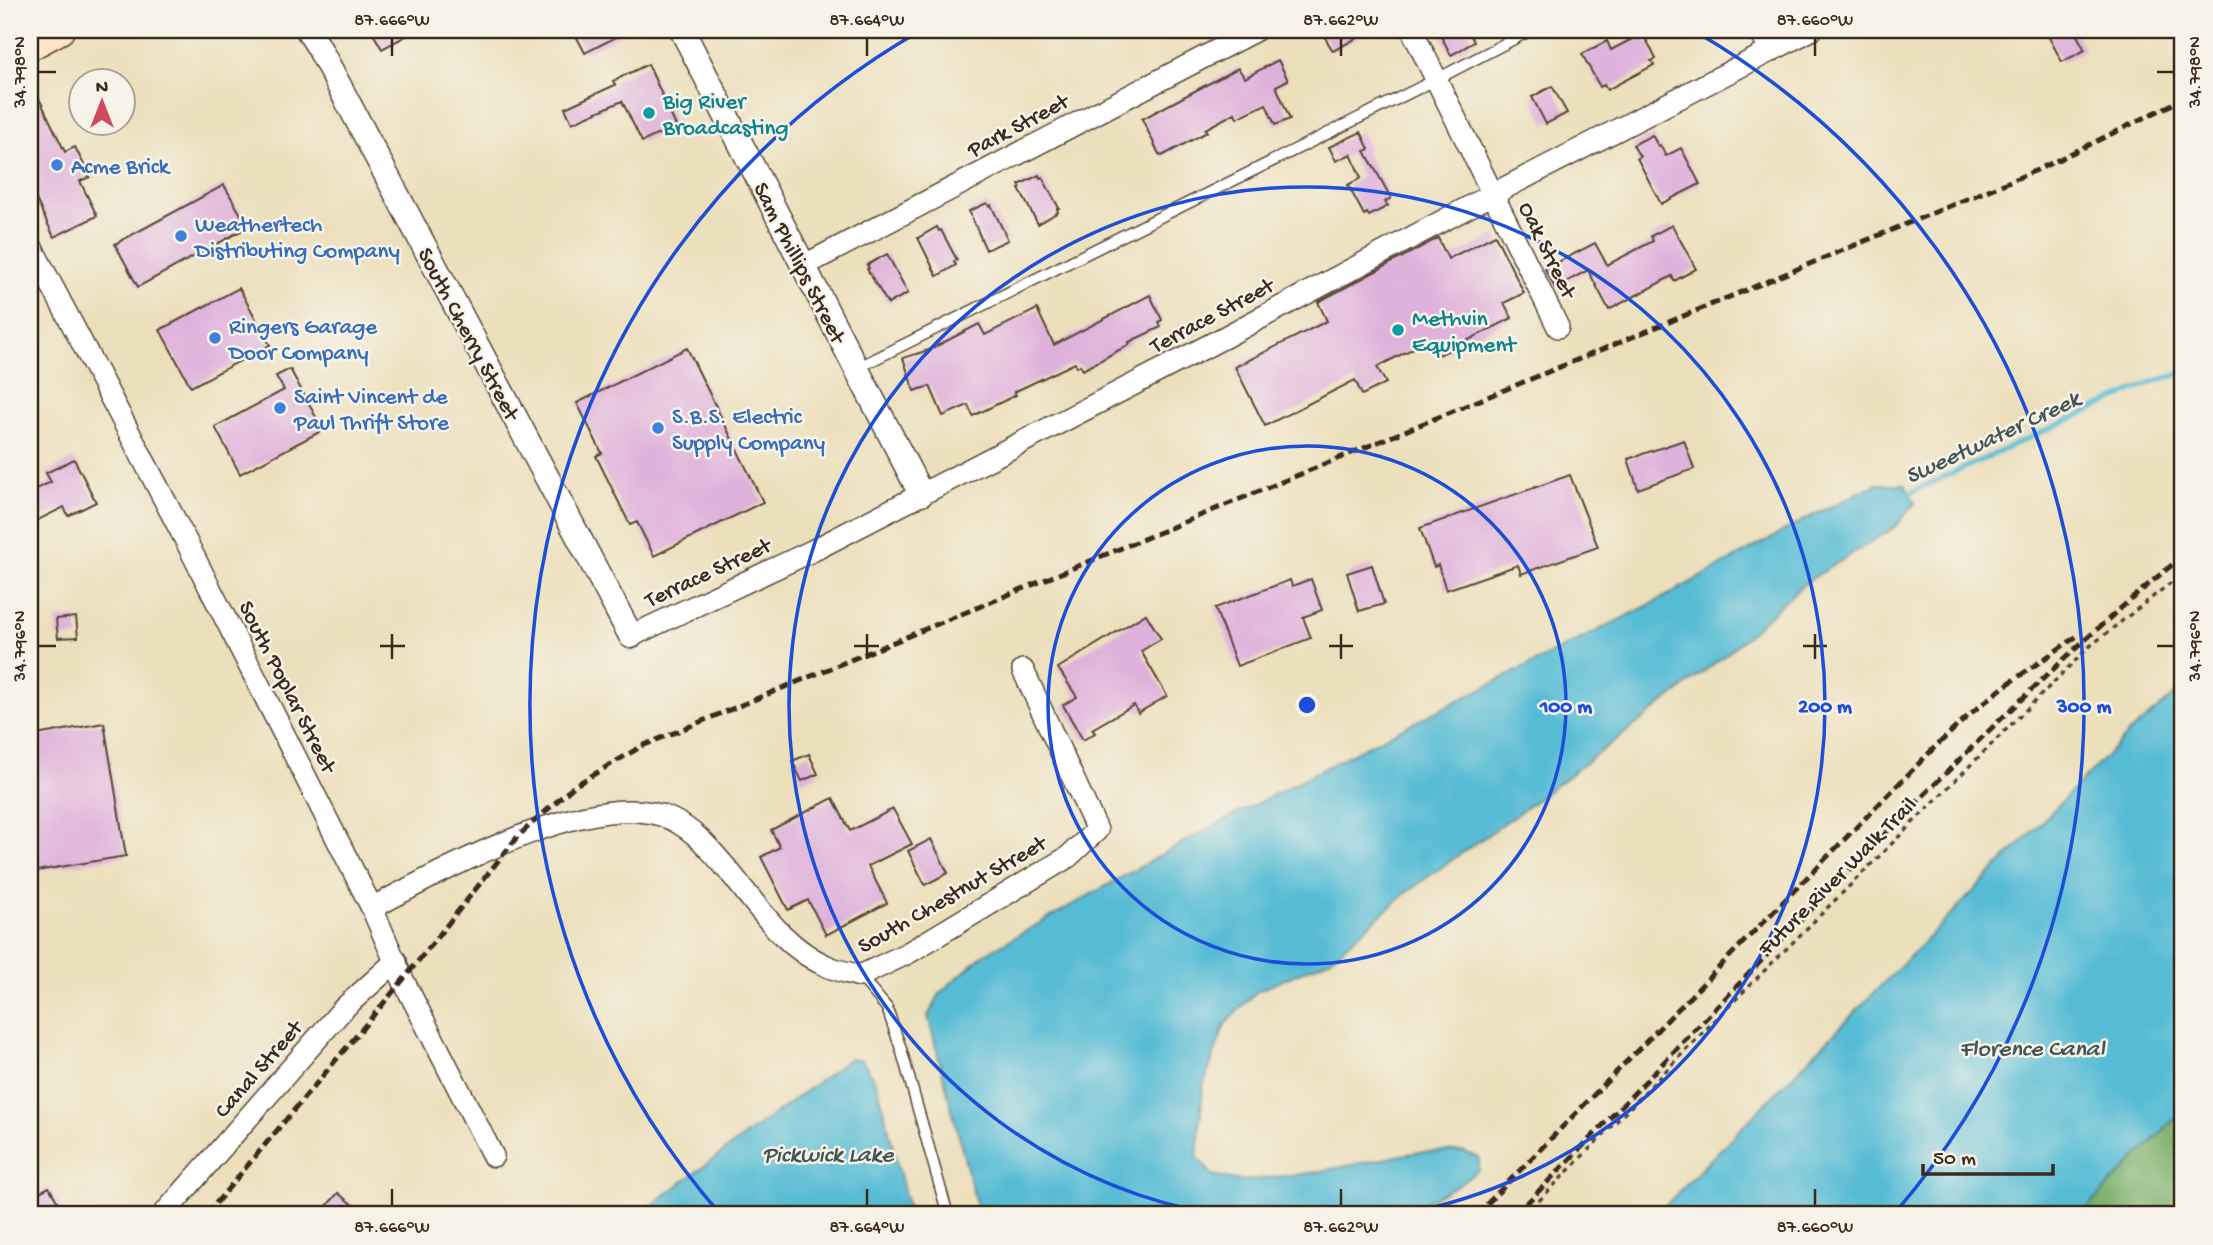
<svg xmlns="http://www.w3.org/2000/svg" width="2213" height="1245" font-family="'Gochi Hand',sans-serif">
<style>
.forest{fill:#7ab06c;stroke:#5a6d45;stroke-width:2}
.water{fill:#57bcd5;stroke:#49737a;stroke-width:2}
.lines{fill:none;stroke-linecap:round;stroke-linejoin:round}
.stream{stroke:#57bcd5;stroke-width:5}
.building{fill:#dfb2db}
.service-casing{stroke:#564536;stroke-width:13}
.minor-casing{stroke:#564536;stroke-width:24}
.tertiary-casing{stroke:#564536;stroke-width:27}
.secondary-casing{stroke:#564536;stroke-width:31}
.path{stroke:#564536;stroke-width:3.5;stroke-dasharray:5 5;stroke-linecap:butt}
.service{stroke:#fff;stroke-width:10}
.minor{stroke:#fff;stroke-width:21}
.tertiary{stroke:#fff;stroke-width:24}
.secondary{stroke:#fde5c5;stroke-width:28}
.rail{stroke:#3b2a1e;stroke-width:5;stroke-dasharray:10 5;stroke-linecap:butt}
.ticks{fill:none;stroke:#3b2a1e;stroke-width:2.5}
.ring{fill:none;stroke:#1d4ed8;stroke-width:3.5}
.culture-dot{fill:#0f9aa8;stroke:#f7f3e8;stroke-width:2.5}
.shop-dot{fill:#3f7fe0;stroke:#f7f3e8;stroke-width:2.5}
.labels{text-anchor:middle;stroke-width:5;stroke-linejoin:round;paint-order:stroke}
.culture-label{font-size:23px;fill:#0d838f;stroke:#f7f3e8;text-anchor:start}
.street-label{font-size:23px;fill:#3b2a1e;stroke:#f7f3e8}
.shop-label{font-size:23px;fill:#366cbe;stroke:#f7f3e8;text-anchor:start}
.water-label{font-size:24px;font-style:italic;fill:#435655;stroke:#f7f3e8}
.centre{fill:#1d4ed8;stroke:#f7f3e8;stroke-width:3.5}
.ring-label{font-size:21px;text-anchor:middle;font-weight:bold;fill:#1d4ed8;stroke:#f7f3e8;stroke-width:5;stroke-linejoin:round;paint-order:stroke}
.neatline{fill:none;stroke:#3b2a1e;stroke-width:2.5}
.ticks-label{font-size:18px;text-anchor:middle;fill:#3b2a1e}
</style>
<rect width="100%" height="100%" fill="#f7f3e8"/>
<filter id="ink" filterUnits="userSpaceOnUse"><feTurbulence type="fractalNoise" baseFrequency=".0143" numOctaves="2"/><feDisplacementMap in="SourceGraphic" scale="14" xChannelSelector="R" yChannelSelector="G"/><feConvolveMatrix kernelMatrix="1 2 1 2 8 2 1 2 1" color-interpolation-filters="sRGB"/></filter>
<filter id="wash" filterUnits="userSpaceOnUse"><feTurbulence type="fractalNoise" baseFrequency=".00686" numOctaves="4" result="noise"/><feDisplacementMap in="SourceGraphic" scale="28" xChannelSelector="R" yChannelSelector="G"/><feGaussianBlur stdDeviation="1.57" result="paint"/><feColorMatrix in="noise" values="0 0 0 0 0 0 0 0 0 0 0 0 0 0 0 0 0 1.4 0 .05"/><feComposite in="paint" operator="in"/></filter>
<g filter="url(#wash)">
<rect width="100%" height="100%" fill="#ecdfbc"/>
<path class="forest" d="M2183,1110V1215H2080Z"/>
<g class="water">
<path d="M1876,484H1905L1915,503L1895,527L1805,583L1729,652L1638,723L1527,807L1408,891L1329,960L1257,991L1225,1024L1203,1086L1197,1157L1212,1175L1241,1181L1311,1173L1418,1152L1463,1151L1479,1158V1170L1456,1186L1420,1204L1405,1215H979L928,1016L941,992L983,955L1197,835L1357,751L1657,601L1806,519Z"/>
<path d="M2183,688V1110L2080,1215H1656L2130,732Z"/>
<path d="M849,1059L862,1060L878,1087L910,1215H638Z"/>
</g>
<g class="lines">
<path class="stream" d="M1905,495L2152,382L2183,373"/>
</g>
<g id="blocks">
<g class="building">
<path d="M371,30H417L382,49Z"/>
<path d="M573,30H630L585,53Z"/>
<path d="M1335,30H1372L1333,51L1324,36Z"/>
<path d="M1447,30H1468L1474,42L1451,55L1440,34Z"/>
<path d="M2045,30H2074L2085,50L2062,62Z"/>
<path d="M1643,33L1656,59L1651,61L1654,65L1607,90L1604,85L1600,87L1582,54L1607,41L1611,50Z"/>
<path d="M1278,60L1288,80L1276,86L1290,119L1275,125L1266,104L1237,118L1235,113L1205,129L1207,132L1162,156L1159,154L1142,119L1238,68L1245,78Z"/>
<path d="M648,64L676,126L642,142L622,101L572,123L565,108L615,85L613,81Z"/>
<path d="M30,80L65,152L75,147L90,177L80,181L97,216L54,237L30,187Z"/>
<path d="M1552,86L1567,113L1546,124L1532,97Z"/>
<path d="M1361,132L1369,149L1365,151L1391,198L1385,202L1388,206L1369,216L1367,213L1364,215L1348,185L1361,178L1351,154L1336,161L1329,147Z"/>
<path d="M1652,135L1658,146L1660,145L1666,156L1681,148L1700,184L1661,204L1637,158L1640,157L1633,145Z"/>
<path d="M1039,175L1040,178L1042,177L1059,208L1057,209L1058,212L1038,224L1019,189L1021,188L1019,185Z"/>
<path d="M224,185L248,227L138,287L115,244Z"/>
<path d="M987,203L989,206L991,205L1008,240L986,250L969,211Z"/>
<path d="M1672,225L1696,269L1674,281L1672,276L1609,310L1588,270L1555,288L1545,269L1595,243L1607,265L1653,241L1651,236Z"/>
<path d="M937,227L939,231L941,230L957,260L954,262L956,265L937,276L918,238Z"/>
<path d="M1495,235L1524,293L1504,303L1512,318L1439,355L1431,339L1377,367L1386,383L1362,395L1355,380L1265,426L1235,367L1327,321L1318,302L1438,238L1448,259Z"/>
<path d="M887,254L908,293L888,304L867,269L869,268L867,265Z"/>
<path d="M239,288L270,345L191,387L160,330Z"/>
<path d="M1150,295L1162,320L1159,322L1161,327L1129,342L1130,344L1083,370L1080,365L1077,367L1075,363L1014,392L1016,395L973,416L968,405L943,416L930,386L914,391L903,358L929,350L979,324L985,335L1037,309L1054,345Z"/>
<path d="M687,348L763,502L654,556L637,522L630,525L596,456L602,453L577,403Z"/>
<path d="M290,369L323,430L240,474L215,427L284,390L276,376Z"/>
<path d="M1684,440L1694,469L1638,489L1628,459Z"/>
<path d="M74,459L96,502L68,516L64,507L30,524V492L51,482L46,473Z"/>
<path d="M1570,475L1598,547L1521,574L1518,565L1446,590L1438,565L1434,567L1420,528Z"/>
<path d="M1372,565L1384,604L1359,611L1347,573Z"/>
<path d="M1311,579L1322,610L1303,617L1311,638L1237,666L1215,608L1290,580L1292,586Z"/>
<path d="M1146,614L1161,639L1141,651L1167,696L1138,713L1134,705L1092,729L1095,733L1083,740L1063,705L1077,697L1058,668Z"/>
<path d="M76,617L78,637L58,638L56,619Z"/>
<path d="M104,723L126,856L30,872V736Z"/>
<path d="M809,754L818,774L802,781L792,761Z"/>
<path d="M833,798L850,831L893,809L912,844L868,866L887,903L826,935L808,900L788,910L761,857L780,847L771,830Z"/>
<path d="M931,839L948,873L925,885L908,851Z"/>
<path d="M49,1187L65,1215H30V1197Z"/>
<path d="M338,1193L365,1215H319Z"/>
</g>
</g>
</g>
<g filter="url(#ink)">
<use href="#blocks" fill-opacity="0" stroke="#564536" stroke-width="2"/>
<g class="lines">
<g class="service-casing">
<g id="service">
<path d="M857,368L1437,79L1531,30"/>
<path d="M860,976L887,1008L901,1049L948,1215"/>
</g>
</g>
<g class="minor-casing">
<g id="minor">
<path d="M1412,30L1558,327"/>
<path d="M1759,30L1771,51"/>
<path d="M30,244L184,537L372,908L403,980L493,1156"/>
<path d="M803,266L1256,30"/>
<path d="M631,636L814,550L1223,338L1493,194L1811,30"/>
<path d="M372,908C440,872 596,784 671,819C698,832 714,854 733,876C760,910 787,950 829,967C839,971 850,973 860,976L908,953L1068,857L1097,830L1023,670"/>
<path d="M163,1215L343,1009L396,961"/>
</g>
</g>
<g class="tertiary-casing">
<g id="tertiary">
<path d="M308,30L318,46L631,636"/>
<path d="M682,30L921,494"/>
</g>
</g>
<g class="secondary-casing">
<path id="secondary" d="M30,46L60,30"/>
</g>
<path class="path" d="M1525,1215L1727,1008L2089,647L2183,573"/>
<use href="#service" class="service"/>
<use href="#minor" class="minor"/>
<use href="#tertiary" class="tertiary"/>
<use href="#secondary" class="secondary"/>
<g class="rail">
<path d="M206,1215L403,980L518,836L574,786L642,746L2037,170L2183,99"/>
<path d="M1476,1215L1933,749L1970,714L2005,686L2080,634"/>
<path d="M1515,1215C1652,1077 1784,934 1922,797C2006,713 2091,630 2183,556"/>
</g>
</g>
</g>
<path class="ticks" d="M392,38V56M867,38V56M1341,38V56M1815,38V56M38,72H56M2157,72H2174M392,634V659M867,634V659M1341,634V659M1815,634V659M38,646H56M380,646H405M854,646H879M1329,646H1353M1803,646H1827M2157,646H2174M392,1189V1206M867,1189V1206M1341,1189V1206M1815,1189V1206"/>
<g class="ring">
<circle cx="1307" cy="705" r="259"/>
<path d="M1217 1215A518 518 0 1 1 1397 1215"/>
<path d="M721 1215A777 777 0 0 1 918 32M1696 32A777 777 0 0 1 1893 1215"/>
</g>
<g class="culture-dot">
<circle cx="649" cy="113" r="7"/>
<circle cx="1398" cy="330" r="7"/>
</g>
<g class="shop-dot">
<circle cx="57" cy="165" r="7"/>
<circle cx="181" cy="236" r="7"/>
<circle cx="215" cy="338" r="7"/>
<circle cx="280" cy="408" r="7"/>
<circle cx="658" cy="428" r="7"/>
</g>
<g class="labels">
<g class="culture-label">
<text x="663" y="108">Big River<tspan x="663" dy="26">Broadcasting</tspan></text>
<text x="1412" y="325">Methvin<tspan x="1412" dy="26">Equipment</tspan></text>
</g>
<g class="street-label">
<text transform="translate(1017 124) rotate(-28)" y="8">Park Street</text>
<text transform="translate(1549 249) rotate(64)" y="8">Oak Street</text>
<text transform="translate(801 262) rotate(63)" y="8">Sam Phillips Street</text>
<text transform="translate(1211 314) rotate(-28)" y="8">Terrace Street</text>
<text transform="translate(470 333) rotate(62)" y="8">South Cherry Street</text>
<text transform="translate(707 571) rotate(-25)" y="8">Terrace Street</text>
<text transform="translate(289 686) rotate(63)" y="8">South Poplar Street</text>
<text transform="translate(1836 875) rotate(-45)" y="8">Future River Walk Trail</text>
<text transform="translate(951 893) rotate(-30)" y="8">South Chestnut Street</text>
<text transform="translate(257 1068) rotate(-49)" y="8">Canal Street</text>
</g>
<g class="shop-label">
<text x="71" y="173">Acme Brick</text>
<text x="195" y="231">Weathertech<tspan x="195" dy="26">Distributing Company</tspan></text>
<text x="229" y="333">Ringers Garage<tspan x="229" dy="26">Door Company</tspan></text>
<text x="294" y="403">Saint Vincent de<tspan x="294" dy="26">Paul Thrift Store</tspan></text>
<text x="672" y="423">S.B.S. Electric<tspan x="672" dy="26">Supply Company</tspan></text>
</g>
<g class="water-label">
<text transform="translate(1992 436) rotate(-25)" y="8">Sweetwater Creek</text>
<text x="2032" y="1055">Florence Canal</text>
<text x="828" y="1161">Pickwick Lake</text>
</g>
</g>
<circle cx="1307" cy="705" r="10" class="centre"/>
<g class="ring-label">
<text x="1566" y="712">100 m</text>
<text x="1825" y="712">200 m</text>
<text x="2084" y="712">300 m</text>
</g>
<rect width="2213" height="1245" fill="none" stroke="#f7f3e8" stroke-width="77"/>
<g transform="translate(102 102)"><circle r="33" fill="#f7f3e8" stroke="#aca397" stroke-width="2"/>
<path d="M0-5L12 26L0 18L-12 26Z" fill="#d1495b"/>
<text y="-10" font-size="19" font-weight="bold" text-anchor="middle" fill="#3b2a1e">N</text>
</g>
<path d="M1923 1164v10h130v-10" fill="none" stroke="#3b2a1e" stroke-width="3.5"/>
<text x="1933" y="1164" font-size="21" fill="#3b2a1e" stroke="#f7f3e8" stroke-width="5" paint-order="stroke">50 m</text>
<rect x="38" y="38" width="2136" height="1168" class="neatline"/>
<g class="ticks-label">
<text x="392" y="25">87.666°W</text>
<text x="867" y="25">87.664°W</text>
<text x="1341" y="25">87.662°W</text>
<text x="1815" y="25">87.660°W</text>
<text transform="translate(19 72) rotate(-90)" y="6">34.798°N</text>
<text transform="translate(2194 72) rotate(-90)" y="6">34.798°N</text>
<text transform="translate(19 646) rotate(-90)" y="6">34.796°N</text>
<text transform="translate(2194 646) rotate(-90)" y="6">34.796°N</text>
<text x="392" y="1232">87.666°W</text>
<text x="867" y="1232">87.664°W</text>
<text x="1341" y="1232">87.662°W</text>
<text x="1815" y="1232">87.660°W</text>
</g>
</svg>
